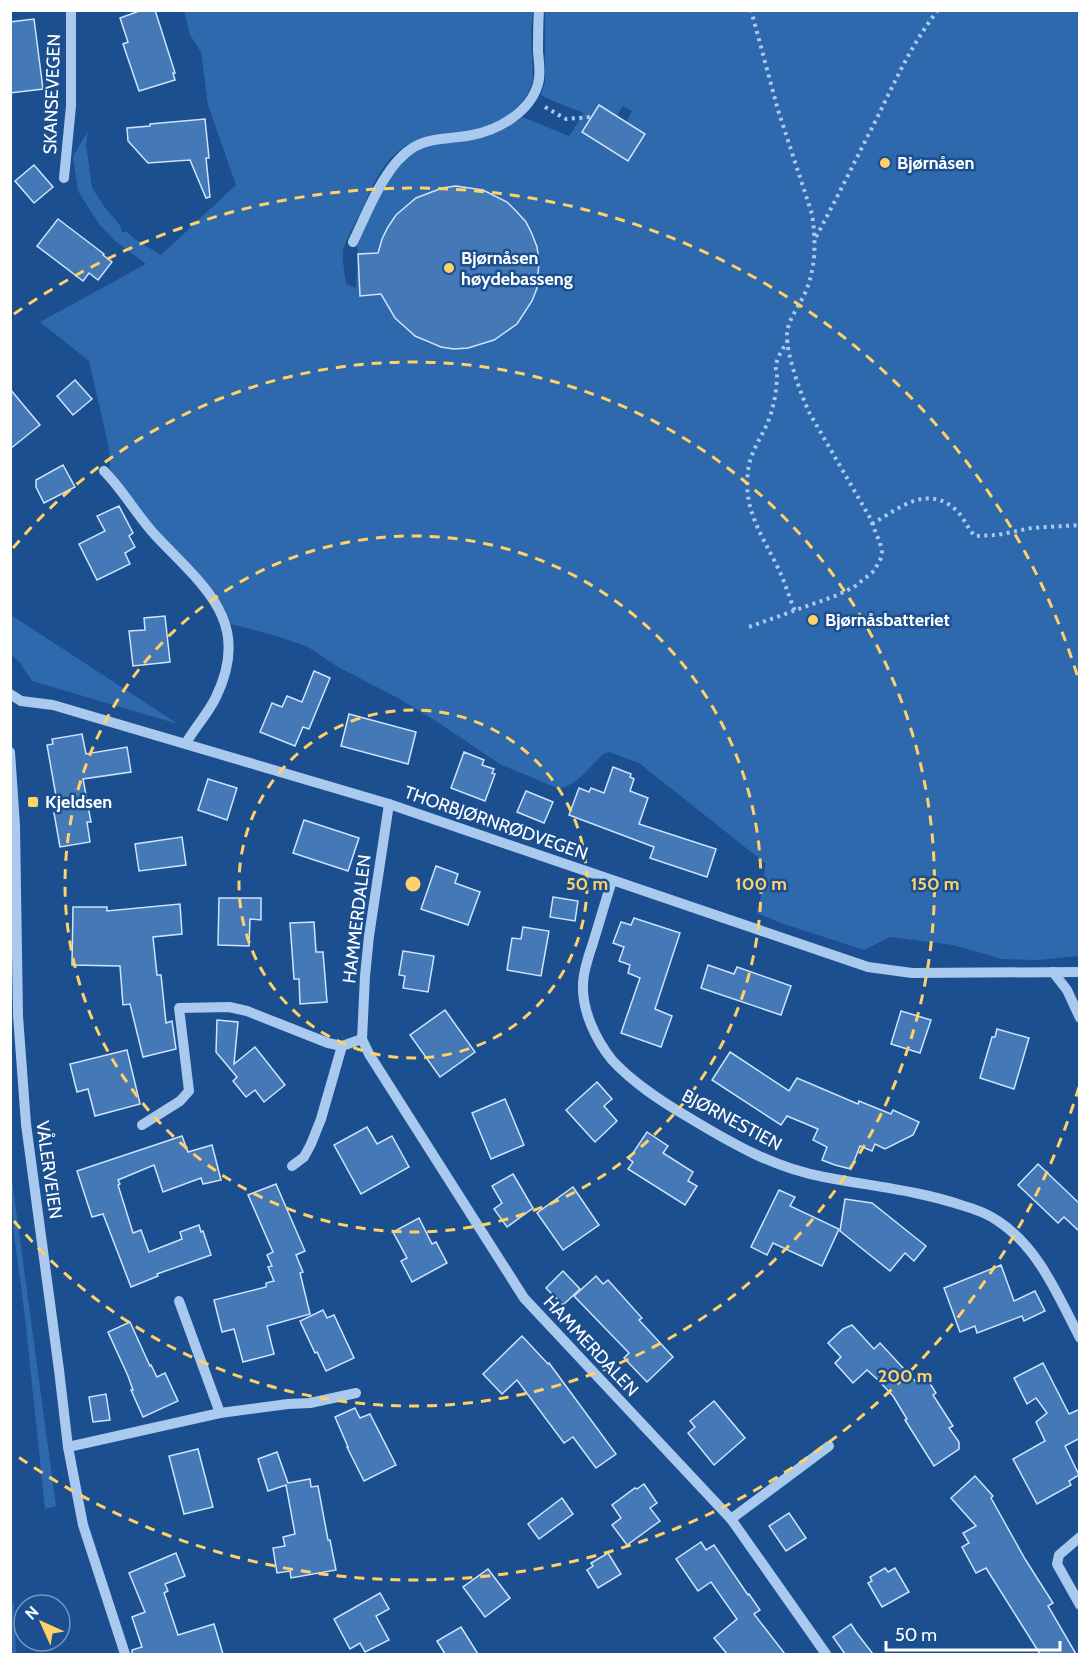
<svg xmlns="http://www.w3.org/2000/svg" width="1090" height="1665" font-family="Cabin,sans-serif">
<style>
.green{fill:#2e69ad;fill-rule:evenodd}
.building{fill:#4478b7;stroke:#cfe3fa;stroke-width:1.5}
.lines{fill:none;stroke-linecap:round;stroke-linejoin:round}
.path{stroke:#a9c9ee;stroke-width:4;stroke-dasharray:3 4.5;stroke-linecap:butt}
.minor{stroke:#a9c9ee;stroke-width:10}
.ring{fill:none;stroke:#ffd166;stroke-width:3;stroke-dasharray:10 8}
.poi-dot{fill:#ffd166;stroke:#1b4f8f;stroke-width:2}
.labels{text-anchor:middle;stroke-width:5;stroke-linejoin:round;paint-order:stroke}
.street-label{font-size:18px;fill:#fff;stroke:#1b4f8f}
.poi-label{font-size:18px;font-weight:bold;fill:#fff;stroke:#1b4f8f;text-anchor:start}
.centre{fill:#ffd166;stroke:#1b4f8f;stroke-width:3}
.ring-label{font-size:18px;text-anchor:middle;font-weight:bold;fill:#ffd166;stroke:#1b4f8f;stroke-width:5;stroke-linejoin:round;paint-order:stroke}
</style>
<rect width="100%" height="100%" fill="#1b4f8f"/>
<g class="green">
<path d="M184,11H533L531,31L533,80C526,108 497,127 469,132C444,136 421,133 400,150C382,163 372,187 363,207C359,216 343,244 343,252C342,263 345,274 346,284L356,288L358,253L357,246C369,220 389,168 414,152C430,142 450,144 468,141C484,138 511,129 522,117L569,136L584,113C569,107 554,102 541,95L545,82V11H1079V956L1039,960L1002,959L953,945L890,937L864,950L781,923L757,913L764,882L765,863L639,763L609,752L603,754C590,767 577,785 559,789L500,764L433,719L396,697L338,667L308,647L277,636L231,624L226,611L213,590L152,525L110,469L109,448L89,361L40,322L146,264L114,240L99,224L78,191L73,157L88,131L86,144L92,188L106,209L120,225L122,233L126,231L136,240L161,255L236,185L208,105L201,52L190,35ZM599,105L617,116L623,106L632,111L626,122L645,134L628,161L582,132ZM456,186C483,188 506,197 523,219C533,232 539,249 539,266C538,342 444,379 395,318C389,311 385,303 381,294L361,296L358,255L378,253C389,212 414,191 456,186Z"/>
<path d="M10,615H11L178,724L32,681L20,663L11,654Z"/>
<path d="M10,1165L56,1506L45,1509L25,1317L14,1234Z"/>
<path d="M14,1602L16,1654H11V1604Z"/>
</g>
<g class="building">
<path d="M142,10H155L175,73H173L175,80L139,91L123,44L128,42L120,18Z"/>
<path d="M34,19L43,89L10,93V22Z"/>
<path d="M599,105L645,134L628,161L582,132Z"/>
<path d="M205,119L209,158H206L210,197L206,198L190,160L148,163L128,141L127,128L150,126V124Z"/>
<path d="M34,165L53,187L34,203L15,181Z"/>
<path d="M456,186L483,190L507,202L517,212L526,222L532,234L537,247L539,261L537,288L532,301L517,324L494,340L468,348L454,349L441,347L415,336L395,318L381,294L360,296L358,254L378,253L382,239L388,227L396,215L416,198L442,188Z"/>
<path d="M58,219L104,254L103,255L112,262L98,280L89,273L83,281L37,246Z"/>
<path d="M75,380L92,399L73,415L57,396Z"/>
<path d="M10,389L40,425L10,449Z"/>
<path d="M63,465L75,487L44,503L36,487V480Z"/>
<path d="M119,506L133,533L129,536L135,547L125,553L130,564L97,580L79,544L105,531L97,516Z"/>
<path d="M165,616L170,662L133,666L129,631L145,630L144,618Z"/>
<path d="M314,671L330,678L309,729L303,727L295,746L260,732L272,703L282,707L287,696L302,702Z"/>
<path d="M349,714L416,732L408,764L341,746Z"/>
<path d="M82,734L86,754L127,747L131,772L83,779L91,822H87L90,842L60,847L54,813H59L47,745L53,744L52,739Z"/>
<path d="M464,752L484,760L482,765L494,769L492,773L495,774L485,801L451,788Z"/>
<path d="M613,767L631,774L630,777L634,779L630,791L648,798L639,824L716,849L707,877L650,858L654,847L569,815L579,788L589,792L591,788L604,793Z"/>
<path d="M208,779L237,788L227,820L198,810Z"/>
<path d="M526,791L553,802L544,823L517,812Z"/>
<path d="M304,820L359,838L348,871L293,853Z"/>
<path d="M182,837L186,865L139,871L135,844Z"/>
<path d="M436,866L458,874L455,883L480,892L468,925L421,909Z"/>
<path d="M553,897L578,901L575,921L550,917Z"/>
<path d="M219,898H261V920L250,919L249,946L218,945Z"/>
<path d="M180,904L182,934L153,937L157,975H161L166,1023L172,1021L176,1049L143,1057L130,1004L123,1005L120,966L72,965L73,907H107V911Z"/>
<path d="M634,918L680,933L655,1009L672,1016L661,1047L621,1033L640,978L628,973L630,965L619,961L624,947L613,943L621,922L631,925Z"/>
<path d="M314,922L316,952H323L327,1002L300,1004L299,979H294L290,923Z"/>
<path d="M523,927L549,931L541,976L507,970L512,938L521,939Z"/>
<path d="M403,951L434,956L428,992L403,988L405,976L399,975Z"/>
<path d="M708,965L734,974L737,967L791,986L781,1015L701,988Z"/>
<path d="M445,1010L475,1052L440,1077L410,1035Z"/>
<path d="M901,1011L931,1020L920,1053L891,1044Z"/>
<path d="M217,1020L238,1022L234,1064L255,1047L285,1085L264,1102L255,1090L246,1097L233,1081L237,1077L216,1052Z"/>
<path d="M997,1029L1029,1038L1014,1089L980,1078L992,1037H995Z"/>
<path d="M127,1050L140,1104L95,1116L88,1089L77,1092L70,1064Z"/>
<path d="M730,1052L789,1091L797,1078L858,1104L859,1101L891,1114L893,1110L919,1122L913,1135L885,1149L875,1144L872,1151L860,1146L851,1169L835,1165L822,1160L827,1147L813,1140L818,1129L787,1116L781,1125L712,1080Z"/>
<path d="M597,1082L612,1099L604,1106L617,1121L595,1142L566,1110Z"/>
<path d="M505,1099L524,1145L491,1159L472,1113Z"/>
<path d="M367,1127L377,1144L392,1136L409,1167L361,1194L334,1145Z"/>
<path d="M647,1132L668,1146L663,1153L693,1172L688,1181L697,1186L685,1205L628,1169L633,1162L629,1159Z"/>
<path d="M182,1136L188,1152L212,1145L221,1180L203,1184L201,1178L163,1192L154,1165L118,1180L120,1184L118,1185L133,1233L141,1230L149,1252L182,1239L180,1232L199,1225L201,1232L203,1231L211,1255L157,1274L158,1276L131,1287L103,1214L92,1217L77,1171Z"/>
<path d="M1038,1164L1080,1204V1232L1064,1217L1058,1223L1018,1185Z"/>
<path d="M513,1174L533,1208L507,1227L494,1209L502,1203L492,1186Z"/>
<path d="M276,1184L305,1251L296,1255L303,1272L300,1273L310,1314L267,1326L274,1354L243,1362L234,1329L222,1332L214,1300L266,1287V1283L274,1281L268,1267L272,1266L267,1255L273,1252L248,1195Z"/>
<path d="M573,1187L599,1225L563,1250L537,1213Z"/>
<path d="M779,1190L795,1197L790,1206L839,1229L822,1266L773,1243L767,1255L751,1247Z"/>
<path d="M845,1199L872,1203L926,1246L914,1261L905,1253L890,1271L840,1231Z"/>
<path d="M419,1218L432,1244L436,1242L447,1263L412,1282L401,1261L407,1258L393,1232Z"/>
<path d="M1001,1265L1014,1301L1035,1291L1045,1311L1024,1321L1022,1316L977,1333L975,1326L960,1332L944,1288Z"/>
<path d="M563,1271L580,1289L563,1305L546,1288Z"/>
<path d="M596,1276L603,1284L608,1280L642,1318L639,1320L673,1357L647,1382L624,1358L629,1353L574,1296Z"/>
<path d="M323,1310L327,1318L334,1315L354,1358L326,1371L317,1352L315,1353L300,1321Z"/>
<path d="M130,1322L150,1366L151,1365L157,1377L165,1373L178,1401L143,1417L131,1390H133L128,1376L108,1332Z"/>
<path d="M852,1325L874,1349L880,1343L917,1383L926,1377L936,1393L933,1395L953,1426L949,1428L959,1442V1449L934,1466L905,1420L907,1419L893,1396L878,1380L867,1370L853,1383L835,1363L841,1357L828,1343L843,1329Z"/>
<path d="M522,1336L548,1364L549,1363L616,1454L596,1468L573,1437L564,1443L517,1380L502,1394L483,1374Z"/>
<path d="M1043,1363L1069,1414L1080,1409V1438L1065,1446L1079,1475L1069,1481L1071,1485L1037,1504L1013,1459L1045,1441L1036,1422L1047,1413L1036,1398L1027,1404L1014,1378Z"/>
<path d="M106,1394L110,1420L93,1422L89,1397Z"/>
<path d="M714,1401L745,1438L714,1465L688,1433L695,1427L690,1421Z"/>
<path d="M355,1408L360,1418L370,1414L396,1465L364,1481L347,1447H348L335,1417Z"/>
<path d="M198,1449L213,1507L184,1514L169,1456Z"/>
<path d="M277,1452L288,1483L310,1479L311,1487L318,1486L328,1540H330L336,1570L291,1578L290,1571L277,1573L273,1548L285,1546L283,1537L295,1534L286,1485L268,1491L258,1459Z"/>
<path d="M975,1476L993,1496L991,1498L1025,1559L1053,1603L1048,1606L1076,1654H1040L986,1568L976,1573L962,1547L969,1543L963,1533L976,1526L951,1498Z"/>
<path d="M644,1484L657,1503L650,1508L660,1521L627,1545L612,1525L621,1518L612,1505L635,1488L637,1489Z"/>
<path d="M562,1498L573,1514L539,1539L528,1524Z"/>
<path d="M789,1513L806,1538L786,1551L769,1526Z"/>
<path d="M701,1542L706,1550L714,1545L748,1595L749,1594L760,1610L754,1614L785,1654H727L714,1638L737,1619L711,1582L698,1591L676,1559Z"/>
<path d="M176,1553L185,1576L165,1584L168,1591L164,1593L178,1635L214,1624L223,1654H132V1650L142,1647L132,1617L145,1612L129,1573Z"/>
<path d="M608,1553L621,1574L598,1588L587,1570L593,1566L591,1563Z"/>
<path d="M885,1568L888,1572L895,1568L909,1592L882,1607L868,1583L872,1581L870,1577Z"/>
<path d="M488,1569L510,1598L485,1617L463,1587Z"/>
<path d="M380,1593L389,1609L376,1616L389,1640L365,1652L360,1643L350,1649L334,1619Z"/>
<path d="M851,1624L856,1632L873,1654H845L833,1637Z"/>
<path d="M461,1627L478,1654H445L437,1641Z"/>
</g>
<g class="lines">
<g class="path">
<path d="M545,107L566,119L591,117"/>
<path d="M816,237C838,196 858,155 879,114C896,79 913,42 938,10"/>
<path d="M788,340C784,347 777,357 776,365C775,368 777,371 777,374C777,386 775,399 772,410C767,430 753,446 749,465C741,507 761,533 778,568C785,582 789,597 795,611"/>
<path d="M872,524C898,509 926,484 955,509C964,517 967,528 975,536L997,535L1032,528L1080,525"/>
<path d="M749,627L835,596L854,587L874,571L881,558L882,552L880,543L869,516L810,414C801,395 786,354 787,334C788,319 800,305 806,291C816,266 816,241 812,214L778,110L751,10"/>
</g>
<g class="minor">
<path d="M64,178L71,106V10"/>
<path d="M353,242C368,211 385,164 414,147C431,137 454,139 472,135C499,130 530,112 538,84C541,74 539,62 538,52C538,38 538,24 539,10"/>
<path d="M104,471C124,491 137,516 156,536C203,586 253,621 216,697C208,714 195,727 186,743"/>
<path d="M10,694L21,701L53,705L389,804L868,967L912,973L1080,972"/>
<path d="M10,752L15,825L18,1016L26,1124L59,1370L68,1447L83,1525L125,1654"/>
<path d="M389,804L369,936L365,976L362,1039L369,1054L524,1298L731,1519L826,1654"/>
<path d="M612,881C605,902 599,924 592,946C588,958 583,972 583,985C582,1011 596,1040 612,1060C633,1083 661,1101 688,1117C731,1143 774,1168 824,1177C870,1186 916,1190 961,1205C975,1209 987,1213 998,1221C1039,1248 1058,1296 1080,1338"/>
<path d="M1053,972L1067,990L1080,1018"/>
<path d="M142,1125L180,1101L189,1091L179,1008L229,1007L247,1011L328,1043L342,1046L362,1039"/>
<path d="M292,1166L304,1157L311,1144L321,1119L342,1046"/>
<path d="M179,1301L220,1413"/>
<path d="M68,1447L220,1413L288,1404L310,1403L356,1393"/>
<path d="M731,1519L829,1446"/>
<path d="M1080,1537L1059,1555L1057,1564L1080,1605"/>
</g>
</g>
<g class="ring">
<circle cx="413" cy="884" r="174"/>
<circle cx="413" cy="884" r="348"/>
<path d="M13 548A522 522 0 1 1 13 1220"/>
<path d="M1079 1087A696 696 0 0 1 14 1454M14 314A696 696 0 0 1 1079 681"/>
</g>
<g class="poi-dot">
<circle cx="885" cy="163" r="6"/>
<circle cx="449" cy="268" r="6"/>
<circle cx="813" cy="620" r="6"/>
<rect x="27" y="796" width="12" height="12" rx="3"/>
</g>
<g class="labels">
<g class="street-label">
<text transform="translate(52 94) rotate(-88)" y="6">SKANSEVEGEN</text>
<text transform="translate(496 823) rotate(19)" y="6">THORBJØRNRØDVEGEN</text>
<text transform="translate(357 919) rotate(-83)" y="6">HAMMERDALEN</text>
<text transform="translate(732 1120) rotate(28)" y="6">BJØRNESTIEN</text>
<text transform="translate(49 1170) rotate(82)" y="6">VÅLERVEIEN</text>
<text transform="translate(591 1346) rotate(47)" y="6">HAMMERDALEN</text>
</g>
<g class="poi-label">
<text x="897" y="169">Bjørnåsen</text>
<text x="461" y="264">Bjørnåsen<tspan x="461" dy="21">høydebasseng</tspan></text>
<text x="825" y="626">Bjørnåsbatteriet</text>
<text x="45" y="808">Kjeldsen</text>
</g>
</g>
<circle cx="413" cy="884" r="9" class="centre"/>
<g class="ring-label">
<text x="587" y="890">50 m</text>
<text x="761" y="890">100 m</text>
<text x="935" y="890">150 m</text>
<text x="905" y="1382">200 m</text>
</g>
<rect width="1090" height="1665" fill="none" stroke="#ffffff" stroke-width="24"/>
<g transform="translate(42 1623) rotate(315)"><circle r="28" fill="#1b4f8f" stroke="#7695bc" stroke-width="1.5"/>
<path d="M0-4.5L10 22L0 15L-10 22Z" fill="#ffd166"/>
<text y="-9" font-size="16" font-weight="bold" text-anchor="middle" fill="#ffffff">N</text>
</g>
<path d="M886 1641v9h174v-9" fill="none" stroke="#ffffff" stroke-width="3"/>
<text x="895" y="1641" font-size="18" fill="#ffffff" stroke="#1b4f8f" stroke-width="4.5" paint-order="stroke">50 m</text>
</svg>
